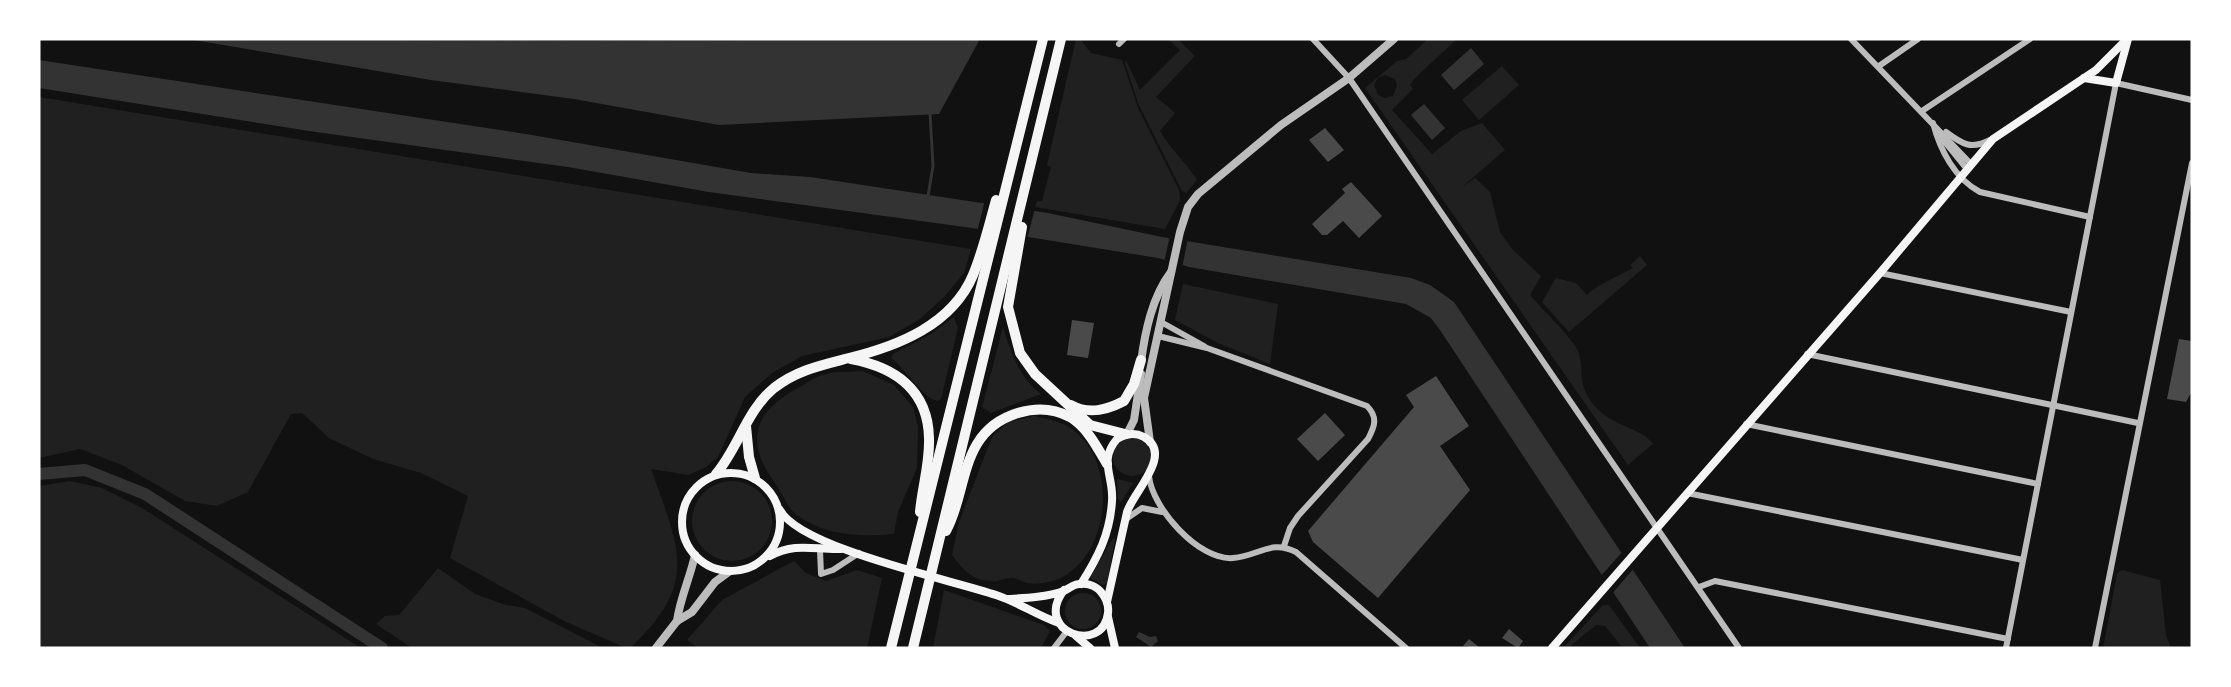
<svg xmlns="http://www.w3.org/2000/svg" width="2231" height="687" font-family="'Public Sans',sans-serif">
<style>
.green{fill:#202020;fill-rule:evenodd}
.water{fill:#333}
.pier{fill:#111}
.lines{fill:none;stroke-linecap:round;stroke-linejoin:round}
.stream{stroke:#333;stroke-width:3}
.canal{stroke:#333;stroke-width:12}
.building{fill:#4a4a4a}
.minor{stroke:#bcbcbc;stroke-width:6}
.tertiary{stroke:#bcbcbc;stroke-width:8}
.secondary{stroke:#f5f5f5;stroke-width:8}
.trunk{stroke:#f5f5f5;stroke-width:10}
</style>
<rect width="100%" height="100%" fill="#111"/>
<g class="green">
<path d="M1076,39H1080L1091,53L1122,60L1138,108L1179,190L1180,200L1165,229L1035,207L1037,201H1042L1051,167L1047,165Z"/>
<path d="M1168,39H1178L1195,56L1156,97L1175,113L1160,131C1170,149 1186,162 1197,180L1186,193L1182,191L1138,103L1125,63L1126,60L1140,90L1180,50Z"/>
<path d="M1428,39H1457L1414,79L1410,85L1413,89L1392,110L1432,154L1461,131L1482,123L1505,150L1462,187L1475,178L1490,192L1500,232L1512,249L1541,276L1530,295C1540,307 1573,339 1578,351C1585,371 1576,382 1593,404C1611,427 1640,426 1653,444L1628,465L1365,88L1397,61L1406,59ZM1385,75L1395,79L1397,86L1393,96L1385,98L1378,95L1374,85L1378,78Z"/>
<path d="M1502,66L1519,85L1479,120L1462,100Z"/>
<path d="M39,97L971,249L964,273L945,296L920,319L889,337L802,356L772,373L745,397L718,457L706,467L688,475L651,469C679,548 700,583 630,648H626L564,621L450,558L468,496L421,473L373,459L329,438L302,413L291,414L248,492L217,506L185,501L122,465L80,449L39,458Z"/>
<path d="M1640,256L1647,265L1569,332L1542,302L1556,278L1576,283L1587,295L1598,286L1633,268L1630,265Z"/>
<path d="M1183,284L1278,304L1270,364L1220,344L1175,320Z"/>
<path d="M954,317L958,328L941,399L937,401C922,397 906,369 891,358L893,354L931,334Z"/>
<path d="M1003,327C1011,353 1019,377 1041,394L991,413L982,407Z"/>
<path d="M863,371L894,385L913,407L918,427L917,468L898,512L894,534C861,537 827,536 798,516C788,510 782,492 775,483C744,442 754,411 798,388C806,384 814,377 822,375C835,371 850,372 863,371Z"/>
<path d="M1034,416C1051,420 1066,422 1079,435C1118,472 1108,556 1059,579C1052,582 1035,585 1028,583C1022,582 1016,577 1010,578C1004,578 998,582 992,581C972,581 963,569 952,555L959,522L992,437L1008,422Z"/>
<circle cx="1132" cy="457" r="19"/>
<path d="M1117,479L1133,483L1121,502L1118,499Z"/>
<path d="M70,481L102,488L142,508L361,648H39V486Z"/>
<circle cx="732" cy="521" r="40"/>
<path d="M1113,538L1115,539L1107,583L1103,585L1090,578Z"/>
<path d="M794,561L806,573L826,581L857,570L882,578L867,648H698L687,640L722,600Z"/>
<path d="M438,568L475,594L506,605L525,608L603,648H412L376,624L385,616L399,615Z"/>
<path d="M2122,570L2160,580L2166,635L2171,648H2103L2117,574Z"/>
<path d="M944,590L1044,625L1050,631L1041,648H933Z"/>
<circle cx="1083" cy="611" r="18"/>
<path d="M1603,605H1609L1640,648H1623L1605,626L1596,625L1568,648H1563Z"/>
</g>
<g class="water">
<path d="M188,39L583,41L980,39L939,114L719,125L574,99L431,80Z"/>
<path d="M1471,48L1484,64L1454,90L1441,75Z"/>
<path d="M39,60L526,134L751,173L810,177L1048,213L1162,237L1411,278L1430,285L1454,302L1685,648H1650L1440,330L1431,318L1406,304L1189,267L1158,258L972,228L709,192L568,167L309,131L39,88Z"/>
<path d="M1424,104L1445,128L1432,140L1411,115Z"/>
<path d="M1139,632L1150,637L1156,636L1158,641L1151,647L1136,637Z"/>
</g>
<g class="pier">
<path d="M985,200L1035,208L1027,240L977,232Z"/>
<path d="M1170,235L1188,238L1182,268L1164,263Z"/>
<path d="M1624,550L1635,567L1611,595L1599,578Z"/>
</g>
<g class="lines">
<path class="stream" d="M928,196L933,166L930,113"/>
<path class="canal" d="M39,474L85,470L145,494L382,648"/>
</g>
<g class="building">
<path d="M1325,128L1344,150L1328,162L1309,140Z"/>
<path d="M1351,182L1382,216L1359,238L1343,221L1327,235H1322L1312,224L1345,193L1342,189Z"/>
<path d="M1072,320L1094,323L1088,358L1067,355Z"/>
<path d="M2179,339L2192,341V391L2186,402L2167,399Z"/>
<path d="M1436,376L1469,426L1440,446L1470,490L1378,598L1313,542L1308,531L1414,407L1406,395Z"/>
<path d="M1325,413L1345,435L1318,461L1297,439Z"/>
<path d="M1509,629L1523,641L1518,648L1502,638Z"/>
<path d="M1469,639L1480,648L1463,646Z"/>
</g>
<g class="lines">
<g class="minor">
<path d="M1313,39L1349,78L1739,648"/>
<path d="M1851,39L1971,164"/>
<path d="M1119,44L1124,39"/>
<path d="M1879,66L1918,39"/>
<path d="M1922,111L2030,39"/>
<path d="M1933,123C1940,150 1955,179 1980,192L2090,217"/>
<path d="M1946,132C1962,144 1971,150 1990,140"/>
<path d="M1941,137L1967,169"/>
<path d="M1880,273L2071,312"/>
<path d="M1161,322L1204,346"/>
<path d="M1158,336L1207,348L1367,406C1378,417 1375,426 1368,439L1298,516L1290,528L1284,546"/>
<path d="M1807,354L2138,423"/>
<path d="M1746,424L2038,484"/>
<path d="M1149,476C1152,508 1199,561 1233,558C1259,556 1271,539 1296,552L1406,648"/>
<path d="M1687,493L2023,560"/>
<path d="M1126,519L1142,508L1162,512"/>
<path d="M820,550L821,574L833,570L859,553"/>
<path d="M1699,587L1715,581L2008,639"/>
<path d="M1054,648L1067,631"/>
<path d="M2006,648L2116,83L2192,100"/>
<path d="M2095,648L2192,163"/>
</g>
<g class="tertiary">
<path d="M1141,362C1145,332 1152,297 1171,272"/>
<path d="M1127,434L1134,420L1141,374"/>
<path d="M1150,442L1144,398L1180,232L1188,207L1198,194L1281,125L1349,78L1394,39"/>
<path d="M677,621C680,598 690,578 695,555"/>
<path d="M656,648L677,621L692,612L715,582L730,571"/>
</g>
<g class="secondary">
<path d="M2084,78L2116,83L2128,39"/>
<circle cx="731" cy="522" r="49"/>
<path d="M780,510C800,548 952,580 996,595C1018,602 1038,616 1059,623"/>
<path d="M770,556C796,542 814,550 841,549"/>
<path d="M1081,584C1098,557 1110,534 1112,501C1114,476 1098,461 1117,439C1126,434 1134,432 1144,437C1174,454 1134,491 1127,512L1107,602"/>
<path d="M1009,599C1027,598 1047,597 1064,591C1070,588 1073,584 1080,584C1088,583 1096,586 1101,592C1106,598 1109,605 1108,613C1103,656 1032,632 1064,590"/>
<path d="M1108,617L1115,648"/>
<path d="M1076,636L1090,648"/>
<path d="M1552,648L1880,273L1993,139L2096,70L2127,39"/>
</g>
<g class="trunk">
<path d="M1022,227L1008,307L1020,353L1035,374L1090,425L1125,434"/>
<path d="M851,359C894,367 928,389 929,438C930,463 922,488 920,512"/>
<path d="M1071,405C1089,415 1107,410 1124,401L1134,384L1141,360"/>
<path d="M746,426L749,457L755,478"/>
<path d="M716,474C739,447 746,411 774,388C797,370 822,365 849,358C898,346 952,325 973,275C983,251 989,225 996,200"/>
<path d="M946,531C961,504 961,471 977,444C995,414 1038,400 1070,417C1087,427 1097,447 1107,464"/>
<path d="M891,648L1043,39"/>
<path d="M913,648L1061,39"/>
</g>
</g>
<rect width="2231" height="687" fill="none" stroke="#ffffff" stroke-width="81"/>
</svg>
